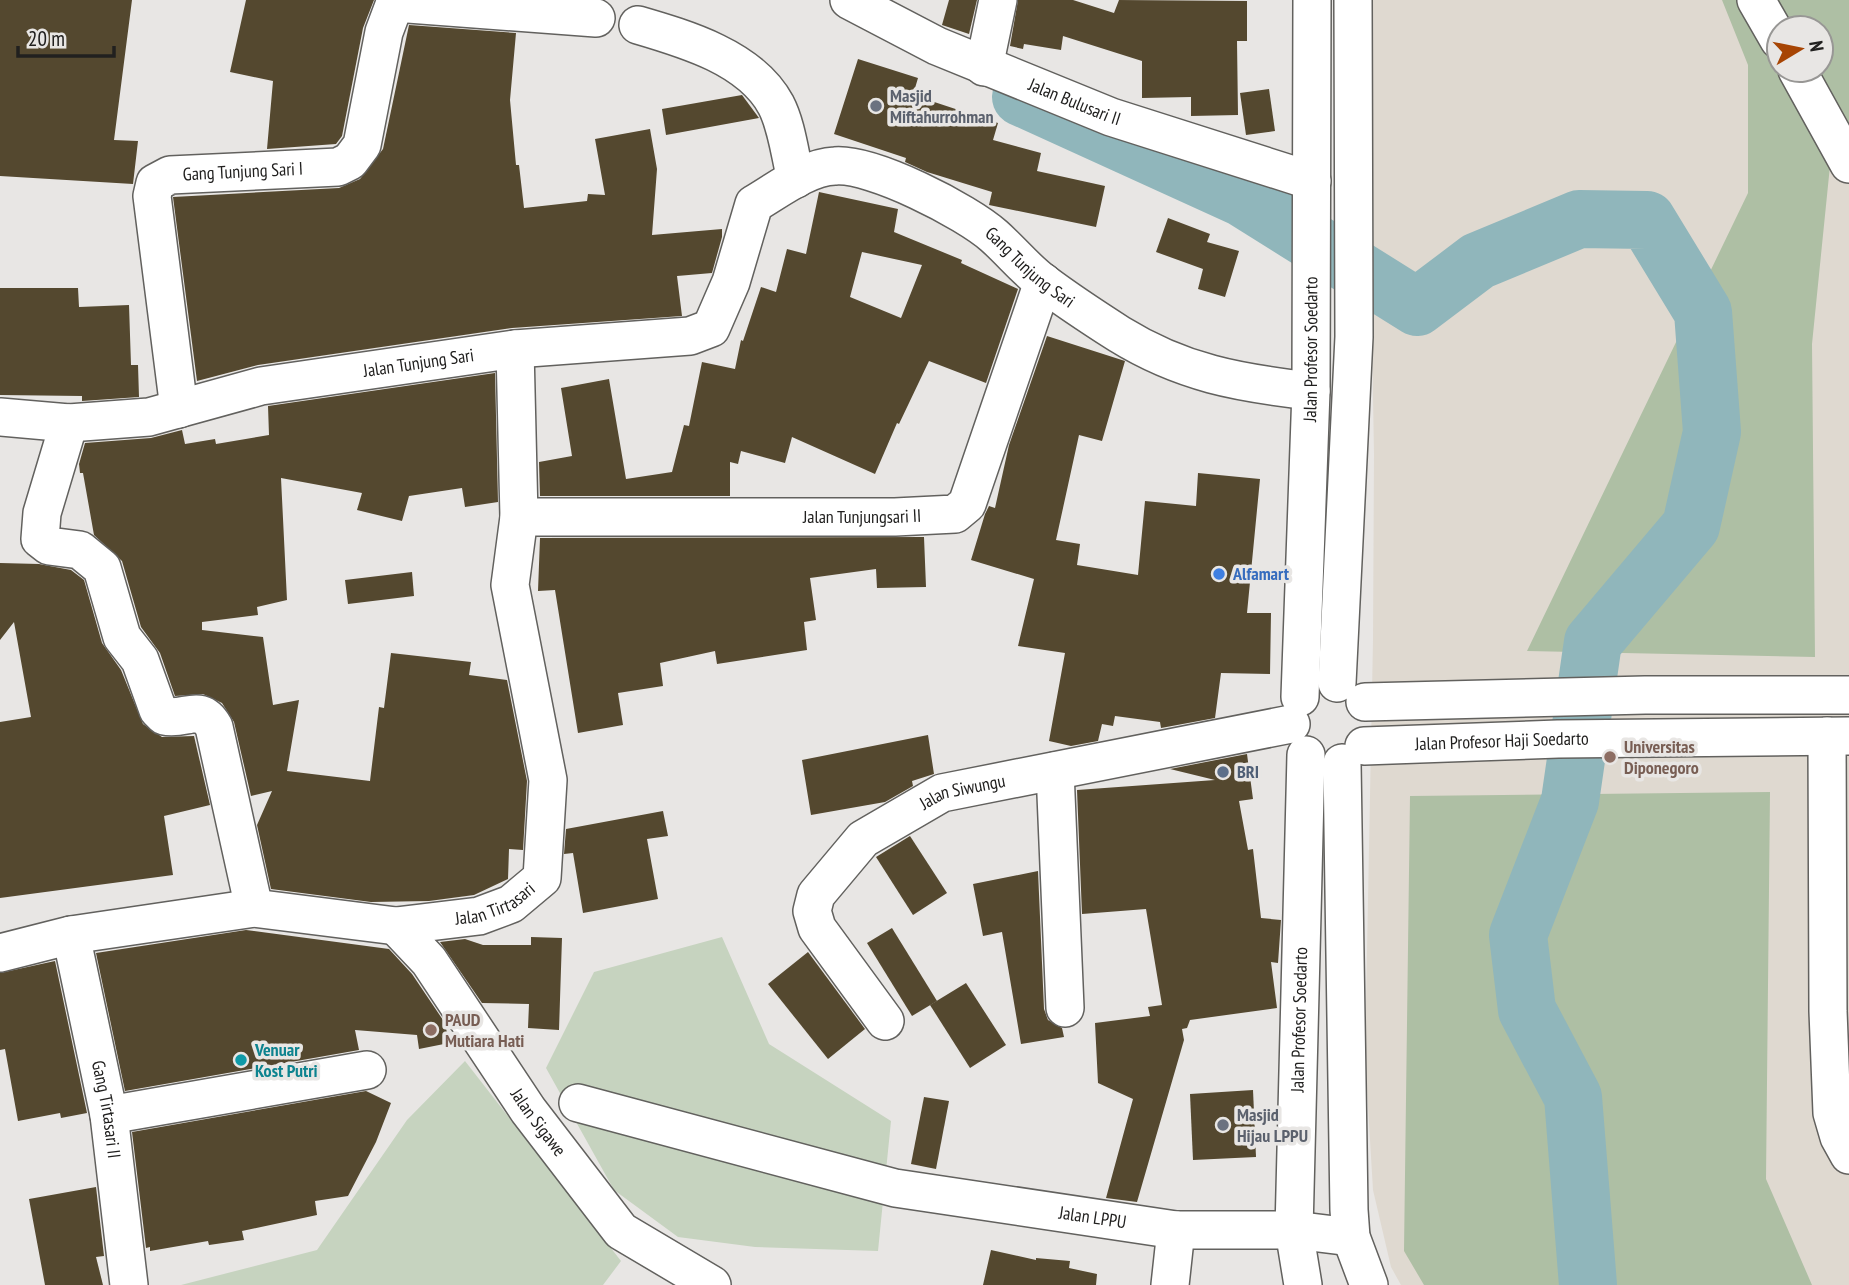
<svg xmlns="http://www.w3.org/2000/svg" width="1849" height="1285" font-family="'PT Sans Narrow',sans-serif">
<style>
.built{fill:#dfd9d0;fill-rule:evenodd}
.green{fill:#c6d3bf}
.forest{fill:#aebfa4;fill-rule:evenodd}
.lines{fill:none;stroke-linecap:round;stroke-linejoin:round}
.river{stroke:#90b6bb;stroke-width:58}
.building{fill:#54482f;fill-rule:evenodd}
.minor-casing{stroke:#62615e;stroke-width:40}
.minor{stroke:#fff;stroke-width:37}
.worship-dot{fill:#6b7280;stroke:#e8e6e4;stroke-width:2.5}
.shop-dot{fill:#3f7fe0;stroke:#e8e6e4;stroke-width:2.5}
.education-dot{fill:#8d6e63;stroke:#e8e6e4;stroke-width:2.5}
.service-dot{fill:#5c6f8a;stroke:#e8e6e4;stroke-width:2.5}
.culture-dot{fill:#0f9aa8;stroke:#e8e6e4;stroke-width:2.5}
.labels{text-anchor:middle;stroke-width:7;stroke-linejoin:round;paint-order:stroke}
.worship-label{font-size:18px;font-weight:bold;fill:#5b616d;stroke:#e8e6e4;text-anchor:start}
.street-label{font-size:18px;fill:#21201f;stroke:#e8e6e4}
.shop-label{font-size:18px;font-weight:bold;fill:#366cbe;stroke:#e8e6e4;text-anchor:start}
.education-label{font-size:18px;font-weight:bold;fill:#785e54;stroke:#e8e6e4;text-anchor:start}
.service-label{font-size:18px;font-weight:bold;fill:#4e5e75;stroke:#e8e6e4;text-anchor:start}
.culture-label{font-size:18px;font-weight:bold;fill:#0d838f;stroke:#e8e6e4;text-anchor:start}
</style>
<rect width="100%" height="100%" fill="#e8e6e4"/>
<path class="built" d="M1372,0H1849V1285H1401L1391,1267L1373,1190L1365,1056L1373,640L1374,454L1367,53ZM1779,28H1821V70H1779Z"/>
<g class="green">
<path d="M722,937L769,1044L891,1121L878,1251L755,1247L678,1237L614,1190L546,1068L594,972Z"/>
<path d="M465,1061L621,1261L603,1285H181L317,1250L407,1120Z"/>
</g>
<g class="forest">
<path d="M1722,0H1849V147L1832,146L1812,344L1815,657L1527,651L1748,193V65ZM1779,28H1821V70H1779Z"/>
<path d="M1770,792L1766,1179L1812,1285H1424L1404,1251L1410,796Z"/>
</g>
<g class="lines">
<path class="river" d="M1021,97L1241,197L1417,307L1478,261L1579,219L1647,220L1703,312L1712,432L1691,526L1593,642L1570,801L1518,935L1527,1010L1573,1097L1588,1285"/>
</g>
<g class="building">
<path d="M0,0H132L114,140L138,141L133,184L0,176Z"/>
<path d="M246,0H374L363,28L342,136L336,144L267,149L273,81L230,72Z"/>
<path d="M949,0H977L969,34L942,25Z"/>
<path d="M1018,0H1073L1114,13L1119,0L1247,1V41H1237L1238,115L1191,116V97L1142,98V61L1063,36L1061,50L1024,44L1023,49L1010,46Z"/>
<path d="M409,25L516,33L510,100L516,165H519L524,208L587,201L588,194L605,195L595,139L650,129L657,169L652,235L722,229V237L712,273L677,276L682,316L512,328L258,365L197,381L173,197L339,188L360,179L383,149Z"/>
<path d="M858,59L918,78L913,95L998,123L993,140L1041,153L1037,171L1105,186L1096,227L989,205L992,192L927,172L905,162L906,158L834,134Z"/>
<path d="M1269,89L1275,131L1246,135L1240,93Z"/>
<path d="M742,95L759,118L666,135L662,109Z"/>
<path d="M819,192L898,209L894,232L962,260L961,263L1018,289L986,383L929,361L899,424L897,423L875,474L792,437L785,463L741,451L738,464L730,462V496H540L539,462L572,456L561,388L609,379L626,479L672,472L684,425L689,426L702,362L735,369L741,340L743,341L761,287L776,292L787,249L806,254ZM862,252L922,265L901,318L850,297Z"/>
<path d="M1168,218L1210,234L1207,242L1239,251L1225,297L1198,289L1203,269L1156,252Z"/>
<path d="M0,288H78L79,307L129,305L131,365H138L139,397L82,401V396L0,395Z"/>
<path d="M1047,336L1125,361L1102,441L1079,435L1056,540L1080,544L1077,565L1138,575L1145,501L1196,506L1198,473L1260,479L1247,613H1271L1270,674L1221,673L1215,718L1161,728L1160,722L1115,716L1113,726L1102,724L1098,741L1071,746L1049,741L1065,653L1018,646L1034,579L971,560L985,514L989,506L995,508L1009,445Z"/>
<path d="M495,373L498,502L465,507L462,488L409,496L402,521L357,510L362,493L281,478L287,600L257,607L258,615L202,622V630L263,637L273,705L299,700L287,771L370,781L379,707L384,708L391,653L471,662L469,675L507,680L527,781L523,850L509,849L508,879L474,895L429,901L371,902L271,889L257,825L272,791L251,796L234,722L222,703L203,694L175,696L160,653L141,627L122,561L94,535L83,473H80L79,464L85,443L151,438L182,430L185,444L215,439L216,444L269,435L268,406Z"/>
<path d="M924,537L926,587L877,588L876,569L810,578L816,620L804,622L807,650L717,664L715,651L660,663L663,686L618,693L623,725L578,733L555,590L538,591L540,538Z"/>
<path d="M0,563L39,564L71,570L84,580L102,643L121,670L143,724L162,737L194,736L210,805L164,816L173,875L0,898V722L31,717L14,622L0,640Z"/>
<path d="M412,572L414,596L348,604L345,580Z"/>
<path d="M928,735L934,774L912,781L913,786L885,802L811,815L802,760Z"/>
<path d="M1247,754L1253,799L1239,801L1248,850L1253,849L1261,918L1281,920L1278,963L1271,962L1277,1008L1190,1020L1187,1028L1182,1029L1184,1040L1137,1202L1106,1198L1133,1099L1098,1083L1095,1023L1150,1016L1148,1007L1162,1005L1146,909L1082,914L1077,790L1215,780L1170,769Z"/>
<path d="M663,811L668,836L647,839L658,899L583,913L573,853L564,854L566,829Z"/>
<path d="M910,836L947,893L913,915L876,857Z"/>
<path d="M1038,871L1044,1009L1048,1020L1062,1028L1064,1037L1021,1044L1002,932L983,936L973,884Z"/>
<path d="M892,928L937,1001L912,1016L867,943Z"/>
<path d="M246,930L389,949L412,974L445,1023L449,1043L419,1049L417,1035L355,1030L359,1050L125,1091L96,953Z"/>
<path d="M531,937L562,938L559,1030L528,1028L529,1004L482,1003L440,942L465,939L483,945H531Z"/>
<path d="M808,952L865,1029L828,1059L768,984Z"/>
<path d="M55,961L87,1113L61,1118L60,1113L18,1121L5,1049L0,1050V973Z"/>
<path d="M966,983L1006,1045L970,1068L930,1005Z"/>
<path d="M1253,1090L1256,1157L1193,1160L1190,1094Z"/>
<path d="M366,1091L391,1103L376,1142L348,1196L315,1201L317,1215L242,1231L244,1240L209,1245L208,1241L150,1251V1247L146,1248L132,1132Z"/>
<path d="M924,1097L949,1101L936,1169L911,1164Z"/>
<path d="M96,1187L104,1256L96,1257L103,1285H45L29,1199Z"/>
<path d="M991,1250L1036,1260V1258L1070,1261L1069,1268L1097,1274L1096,1285H983Z"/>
</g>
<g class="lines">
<g class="minor-casing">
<g id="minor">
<path id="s1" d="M849,0L937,46L1111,117L1312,181"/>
<path d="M1756,0L1779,40"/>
<path d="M395,3L596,18"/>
<path d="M638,25C686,39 751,58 776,105C787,126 790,156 796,179"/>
<path d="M984,67L998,0"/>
<path d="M1797,70L1849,164"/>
<path id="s2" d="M179,409L152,196L155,183L170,175L338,167L350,161L362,145L384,32L396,0"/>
<path id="s3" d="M0,417L69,423L149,417L261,386L515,349L690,336L711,328L731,282L754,204C778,190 807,167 835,166C872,163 966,211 994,236C1011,251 1026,270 1044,283C1068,301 1094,318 1119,334C1182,373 1239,383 1311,391"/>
<path d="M69,423L42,513L40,539L49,546L80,550L102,568L122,637L140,660L158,710L164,716C186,721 200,702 214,727L254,908"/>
<path id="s4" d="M519,517H895L955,514L967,504L1043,282"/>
<path d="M1337,683L1354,337L1353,0"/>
<path id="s5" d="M1300,697L1311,391L1312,0"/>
<path d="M1365,702L1645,695H1849"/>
<path d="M1827,736L1828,1011L1832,1113L1839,1137L1849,1155"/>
<path id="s6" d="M1364,746L1558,739L1849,736"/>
<path d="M1342,763L1349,1210L1351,1237L1369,1285"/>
<path d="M1055,771L1065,1008"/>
<path id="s7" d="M396,926L429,961L528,1110L621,1231L712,1285"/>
<path id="s8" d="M71,935L109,1115L129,1285"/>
<path id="s9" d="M0,953L71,935L254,908L396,926L479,916L511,904L542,878L548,780L510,585L519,517L515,349"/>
<path id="s10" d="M885,1021L817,928L812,911L816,895L863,839L942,793L1291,724"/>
<path id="s11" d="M578,1103L895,1188L1176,1230H1294L1351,1237"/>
<path d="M109,1115L367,1070"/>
<path d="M1170,1285L1176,1230"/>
<path id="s12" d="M1303,1285L1294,1230L1306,755"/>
</g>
</g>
<use href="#minor" class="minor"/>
</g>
<g class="worship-dot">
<circle cx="876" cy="106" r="7"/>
<circle cx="1223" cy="1125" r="7"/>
</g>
<circle class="shop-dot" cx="1219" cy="574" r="7"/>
<g class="education-dot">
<circle cx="1610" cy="757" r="7"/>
<circle cx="431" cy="1030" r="7"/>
</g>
<circle class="service-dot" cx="1223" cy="772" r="7"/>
<circle class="culture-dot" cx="241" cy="1060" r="7"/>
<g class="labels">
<g class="worship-label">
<text x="890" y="102">Masjid<tspan x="890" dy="21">Miftahurrohman</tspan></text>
<text x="1237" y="1121">Masjid<tspan x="1237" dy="21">Hijau LPPU</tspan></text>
</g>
<g class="street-label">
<text dy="6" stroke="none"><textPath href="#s1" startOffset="248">Jalan Bulusari II</textPath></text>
<text dy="6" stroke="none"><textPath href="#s2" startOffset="318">Gang Tunjung Sari I</textPath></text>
<text dy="6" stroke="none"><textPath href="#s3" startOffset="1166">Gang Tunjung Sari</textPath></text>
<text dy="6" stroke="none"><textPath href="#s5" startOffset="348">Jalan Profesor Soedarto</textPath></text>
<text dy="6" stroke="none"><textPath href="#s3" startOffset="425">Jalan Tunjung Sari</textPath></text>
<text dy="6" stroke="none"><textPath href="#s4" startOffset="343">Jalan Tunjungsari II</textPath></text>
<text dy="6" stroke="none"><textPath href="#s6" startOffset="138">Jalan Profesor Haji Soedarto</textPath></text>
<text dy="6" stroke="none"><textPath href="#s10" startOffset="334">Jalan Siwungu</textPath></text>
<text dy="6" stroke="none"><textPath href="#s9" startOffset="504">Jalan Tirtasari</textPath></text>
<text dy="6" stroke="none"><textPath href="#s12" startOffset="266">Jalan Profesor Soedarto</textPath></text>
<text dy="6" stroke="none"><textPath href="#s8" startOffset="178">Gang Tirtasari II</textPath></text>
<text dy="6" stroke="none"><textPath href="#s7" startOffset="243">Jalan Sigawe</textPath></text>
<text dy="6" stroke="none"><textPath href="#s11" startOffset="528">Jalan LPPU</textPath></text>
</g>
<g class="shop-label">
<text x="1233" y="580">Alfamart</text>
</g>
<g class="education-label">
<text x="1624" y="753">Universitas<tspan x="1624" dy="21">Diponegoro</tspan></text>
<text x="445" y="1026">PAUD<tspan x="445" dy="21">Mutiara Hati</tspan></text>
</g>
<g class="service-label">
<text x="1237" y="778">BRI</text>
</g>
<g class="culture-label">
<text x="255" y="1056">Venuar<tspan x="255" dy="21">Kost Putri</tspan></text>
</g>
</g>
<g transform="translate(1800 49) rotate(80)"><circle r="33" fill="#e8e6e4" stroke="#989795" stroke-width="2"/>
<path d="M0-5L12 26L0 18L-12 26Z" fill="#a74504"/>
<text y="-10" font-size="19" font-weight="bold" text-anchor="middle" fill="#21201f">N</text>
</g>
<path d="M18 46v10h96v-10" fill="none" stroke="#21201f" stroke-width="3.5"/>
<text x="28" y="46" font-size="21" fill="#21201f" stroke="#e8e6e4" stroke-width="5" paint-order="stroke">20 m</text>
</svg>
